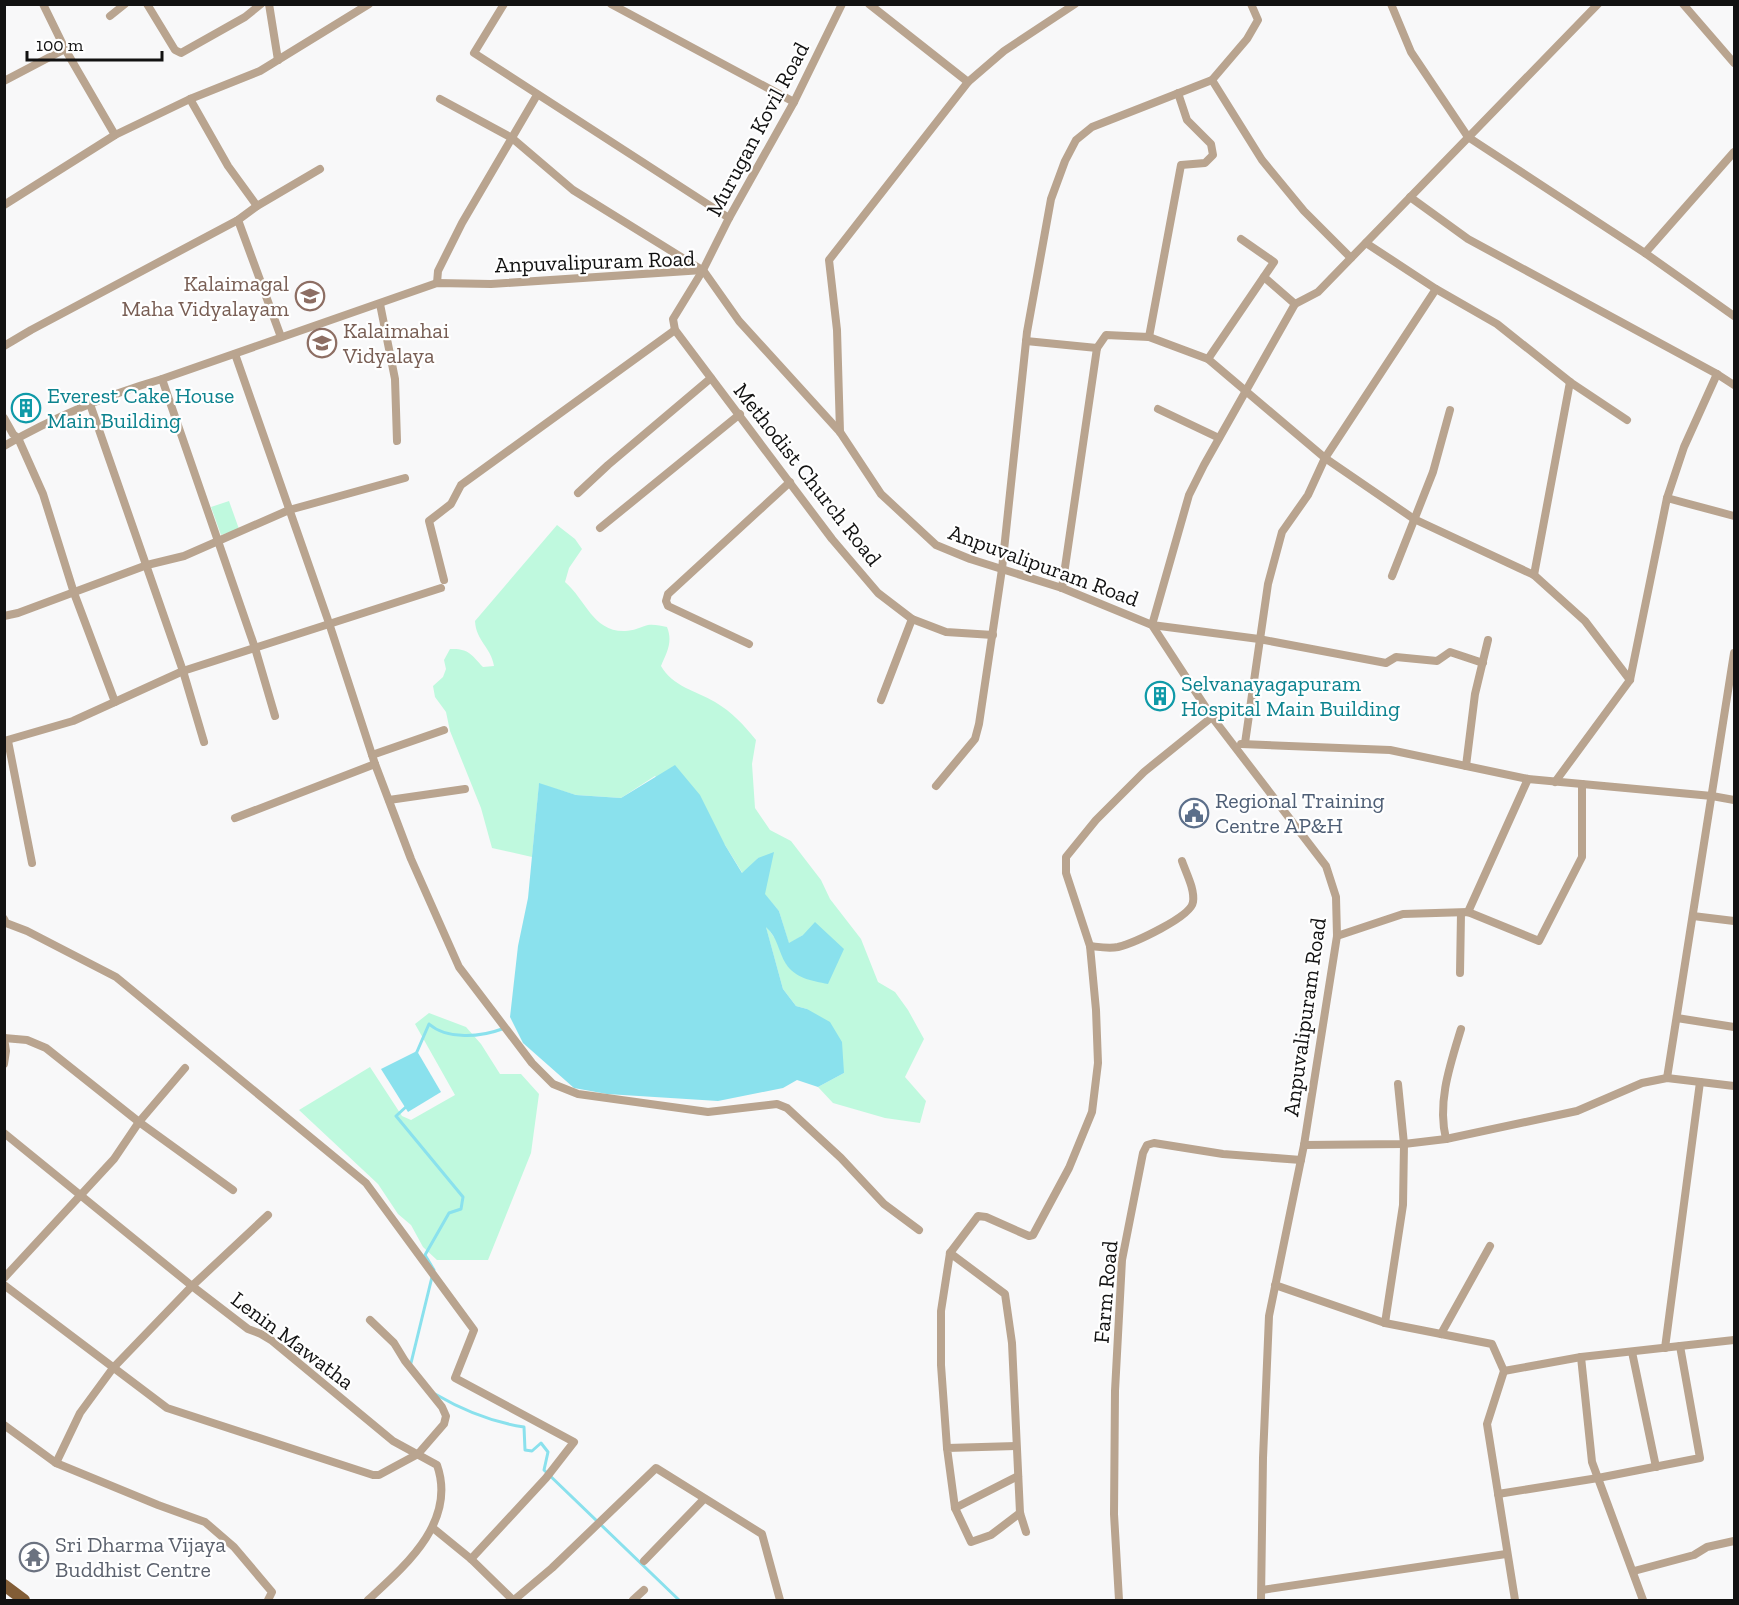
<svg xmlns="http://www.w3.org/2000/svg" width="1739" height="1605" font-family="'Zilla Slab',serif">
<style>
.green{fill:#bff9de}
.water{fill:#8ae1ed}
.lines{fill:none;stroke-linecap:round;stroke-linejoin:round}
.stream{stroke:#8ae1ed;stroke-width:3}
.street{stroke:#b9a48f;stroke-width:8}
.primary{stroke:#825d36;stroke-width:12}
.labels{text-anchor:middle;stroke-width:4.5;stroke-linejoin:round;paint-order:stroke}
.street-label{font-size:22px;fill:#121212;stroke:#fff}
.education-label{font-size:22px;fill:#785e54;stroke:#fff;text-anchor:end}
.culture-label{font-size:22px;fill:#0d838f;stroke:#fff;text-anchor:start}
.service-label{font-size:22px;fill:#4e5e75;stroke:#fff;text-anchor:start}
.worship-label{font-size:22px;fill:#5b616d;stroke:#fff;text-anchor:start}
</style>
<rect width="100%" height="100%" fill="#f8f8f9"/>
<g class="green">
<path d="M229,501L239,529L221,535L211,507Z"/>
<path d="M557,525L575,539L582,549L569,568L565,582C586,600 593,632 625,631C633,631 641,627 648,625C654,624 661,626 667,627C673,642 667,652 661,666C672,686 696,691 715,702C732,712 744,725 756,740L752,764L755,808L770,830L791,841L821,880L830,899L861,939L878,982L895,992L908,1010L924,1039L905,1077L926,1101L920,1123L885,1118L833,1103L818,1087L844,1073L807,1009L796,1006L783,989L765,924L778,943L787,965L803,935L789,944L779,911L764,894L758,858L743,874L725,845L655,776L621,798L576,795L539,784L532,857L492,848L481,808L450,731L446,712L435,697L433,686L443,677L446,669L444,660L450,649C468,648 471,654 483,667L494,666C491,647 476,641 475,621Z"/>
<path d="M429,1013L466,1027L481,1044L500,1074H521L539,1094L531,1153L488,1260H437L423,1247L411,1225L398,1214L378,1184L299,1110L370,1067L402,1116L411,1120L455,1095L415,1024Z"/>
</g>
<g class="water">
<path d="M675,765L700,795L725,845L742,873L758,858L774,852L765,894L779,911L789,943L803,935L815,922L844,949L828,984C812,981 795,978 786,964C778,951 778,938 766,927L783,989L796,1006L807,1009L830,1022L842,1042L844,1073L818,1087L797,1080L783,1088L718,1101L607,1094L574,1088L523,1043L510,1017L518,946L528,898L539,783L576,795L621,798Z"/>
<path d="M417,1051L441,1092L408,1112L381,1069Z"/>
</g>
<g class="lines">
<g class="stream">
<path d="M416,1054L429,1024C447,1040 481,1037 502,1029"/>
<path d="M407,1106L396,1116L463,1197L461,1209L449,1213L425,1255L434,1270"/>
<path d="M411,1363L432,1277"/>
<path d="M435,1394C464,1411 491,1422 524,1427L525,1450L532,1451L541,1443L548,1452L544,1470L679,1600"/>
</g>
<g class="street">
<path d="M43,4L65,49L115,135"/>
<path d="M147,4L175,50L181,53L245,17L261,4"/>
<path d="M269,4L278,60"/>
<path d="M504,4L474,53L729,218"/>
<path d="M611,4L794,102"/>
<path d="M842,4L794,102L729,218L703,270L673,319L675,330L832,539L878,593L912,619L946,632L993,635"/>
<path d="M869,4L968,82"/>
<path d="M1391,4L1411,52L1468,137L1645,253L1734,316"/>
<path d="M1683,4L1734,63"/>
<path d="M110,16L125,4"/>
<path d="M1212,80L1262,160L1304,211L1351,258"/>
<path d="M4,81L65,49"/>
<path d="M190,99L228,166L257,206"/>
<path d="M440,99L512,138L573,190L702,270"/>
<path d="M1410,197L1468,239L1717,374L1734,385"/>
<path d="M4,205L115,135L190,99L260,71L369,4"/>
<path d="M238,220L281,337"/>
<path d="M1366,243L1436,289"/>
<path d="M1645,253L1734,152"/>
<path d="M1264,277L1295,304"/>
<path d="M437,283L438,271L462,223L537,95"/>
<path d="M380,304L395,379L397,441"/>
<path d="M1149,337L1181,165L1205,163L1213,155L1211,144L1187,120L1178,93"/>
<path d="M1026,341L1097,348"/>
<path d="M4,346L31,330L238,220L257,206L320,169"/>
<path d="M235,354L329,623L375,764L411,859L459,967L532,1063L553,1084L578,1094L708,1112L777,1104L787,1108L841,1158L884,1204L919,1230"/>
<path d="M1208,359L1274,262L1241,239"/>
<path d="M162,379L255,648L275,716"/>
<path d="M90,404L183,671L204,742"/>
<path d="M1158,409L1219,438"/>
<path d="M4,418L13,434L18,438L43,494L74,593L115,702"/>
<path d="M840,432L837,330L829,260L968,82L1004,51L1075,4"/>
<path d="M4,446C54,417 107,395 162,379L437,283L491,284L703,270L739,321L840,432L881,494L936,545L970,559L1062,588L1152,625L1212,717L1326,866L1336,897L1337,936L1304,1145L1269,1316L1263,1458L1261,1600"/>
<path d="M578,493L608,465L711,378"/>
<path d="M1667,498L1734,516"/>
<path d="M600,528L740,414"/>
<path d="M1534,575L1570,382"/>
<path d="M1392,576L1433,472L1450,410"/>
<path d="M444,580L429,521L451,504L461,485L675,330"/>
<path d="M1062,588L1097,348L1106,335L1149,337L1208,359L1325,458L1414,519L1534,575L1585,621L1630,680"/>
<path d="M4,616L18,613L147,565L184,556L289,510L405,478"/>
<path d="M749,644L668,606L666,601L668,594L790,482"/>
<path d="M1483,663L1450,652L1437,661L1396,657L1386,663L1259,639L1152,625L1189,495L1204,465L1295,304L1318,292L1598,4"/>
<path d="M881,700L912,619"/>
<path d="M4,741L73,721L183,671L441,588"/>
<path d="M8,741L32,863"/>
<path d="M1245,743L1268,584L1282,532L1308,495L1325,458L1436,289L1497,324L1570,382L1627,420"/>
<path d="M1241,744L1390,750L1528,779L1712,796L1734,800"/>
<path d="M372,755L444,730"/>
<path d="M1466,766L1475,694L1488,640"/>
<path d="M1555,782L1630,680L1667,498L1684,447L1717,374"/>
<path d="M936,786L975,739L979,724L1002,569L1027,332L1051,199L1065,161L1076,140L1092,127L1212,80L1247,39L1258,20L1251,4"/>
<path d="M389,800L465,789"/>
<path d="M235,818L375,764"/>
<path d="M1468,912L1528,779"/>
<path d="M1693,916L1734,921"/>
<path d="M4,919L6,923L27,931L116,977L366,1183L474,1330L455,1378L574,1442L546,1478L471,1559"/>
<path d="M1337,936L1403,914L1468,912L1539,941L1582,857V784"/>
<path d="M1090,946C1099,947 1109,949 1118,947C1134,943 1191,917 1193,902C1195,889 1186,873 1182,861"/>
<path d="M1460,973L1461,913"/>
<path d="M1677,1018L1734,1027"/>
<path d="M4,1038L27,1040L46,1048L139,1122L233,1190"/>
<path d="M4,1038L6,1051L4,1064"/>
<path d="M1667,1078L1734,653"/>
<path d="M4,1133L192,1286L248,1329L261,1334L271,1340L393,1441L437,1465C457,1522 405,1566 368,1600"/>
<path d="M1446,1139C1437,1102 1450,1065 1461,1029"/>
<path d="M1304,1145L1404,1144L1446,1139L1577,1111L1642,1083L1667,1078L1734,1086"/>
<path d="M4,1278L114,1159L139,1122L185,1068"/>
<path d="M4,1285L167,1408L373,1475H379L418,1454L444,1424L446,1416L442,1407L405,1361L394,1343L370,1320"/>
<path d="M1275,1285L1385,1323L1492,1344L1504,1371L1487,1424L1515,1600"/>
<path d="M1385,1323L1403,1205L1404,1144L1398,1084"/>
<path d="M1441,1334L1490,1246"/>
<path d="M1665,1348L1700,1082"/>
<path d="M1632,1352L1656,1467"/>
<path d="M1581,1357L1592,1462L1643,1600"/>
<path d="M1504,1371L1581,1357L1734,1340"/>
<path d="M4,1425L56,1463L158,1505L205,1522L234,1547L272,1592L268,1600"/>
<path d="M947,1448L941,1365V1311L950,1253"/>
<path d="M56,1463L80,1413L113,1368L192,1286L268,1215"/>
<path d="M1018,1476L955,1508L971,1542L991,1535L1020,1513"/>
<path d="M1498,1494L1598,1478L1700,1458L1680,1346"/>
<path d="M955,1508L947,1448L1016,1446"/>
<path d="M433,1528L471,1559L513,1600"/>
<path d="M1026,1532L1020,1513L1012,1343L1005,1294L950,1253L978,1216L986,1217L1029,1236L1033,1235L1069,1168L1092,1112L1098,1063L1096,1010L1090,946L1066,873V857L1096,820L1144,772L1212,717"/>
<path d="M644,1561L704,1499"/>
<path d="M1634,1571L1694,1555L1707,1547L1734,1541"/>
<path d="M1262,1590L1506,1554"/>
<path d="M514,1600L552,1568L656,1468L762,1534L780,1600"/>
<path d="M633,1600L644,1590"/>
<path d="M1119,1600L1114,1514L1115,1391L1122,1260L1143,1153L1147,1145L1154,1143L1223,1154L1301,1160"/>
</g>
<path class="primary" d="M4,1585L24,1600"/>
</g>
<defs>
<g id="school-ring" transform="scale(1.5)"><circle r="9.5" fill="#fff" stroke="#8d6e63" stroke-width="1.5"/><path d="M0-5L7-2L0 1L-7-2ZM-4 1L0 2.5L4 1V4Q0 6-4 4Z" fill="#8d6e63"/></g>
<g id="building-ring" transform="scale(1.5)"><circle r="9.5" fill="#fff" stroke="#0f9aa8" stroke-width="1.5"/><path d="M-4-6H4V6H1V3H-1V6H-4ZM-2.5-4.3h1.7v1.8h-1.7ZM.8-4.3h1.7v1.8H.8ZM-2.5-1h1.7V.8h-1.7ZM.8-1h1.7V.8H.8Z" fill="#0f9aa8"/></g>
<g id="civic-ring" transform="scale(1.5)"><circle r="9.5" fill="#fff" stroke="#5c6f8a" stroke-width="1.5"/><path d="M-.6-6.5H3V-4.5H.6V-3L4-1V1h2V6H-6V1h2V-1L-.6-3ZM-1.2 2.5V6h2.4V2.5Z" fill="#5c6f8a"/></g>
<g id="temple-ring" transform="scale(1.5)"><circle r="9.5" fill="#fff" stroke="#6b7280" stroke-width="1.5"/><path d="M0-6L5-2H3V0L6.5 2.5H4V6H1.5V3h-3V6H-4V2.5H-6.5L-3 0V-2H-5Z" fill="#6b7280"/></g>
</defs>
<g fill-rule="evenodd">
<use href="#school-ring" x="310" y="296"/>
<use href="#school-ring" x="322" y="343"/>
<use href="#building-ring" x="26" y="408"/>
<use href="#building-ring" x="1160" y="696"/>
<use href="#civic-ring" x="1194" y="813"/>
<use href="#temple-ring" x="34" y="1557"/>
</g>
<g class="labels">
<g class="street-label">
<text transform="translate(757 129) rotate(-62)" y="8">Murugan Kovil Road</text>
<text transform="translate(595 261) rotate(-2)" y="8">Anpuvalipuram Road</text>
<text transform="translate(808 474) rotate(52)" y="8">Methodist Church Road</text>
<text transform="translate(1044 565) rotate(20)" y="8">Anpuvalipuram Road</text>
<text transform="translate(1304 1017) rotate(-82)" y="8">Anpuvalipuram Road</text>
<text transform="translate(1105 1292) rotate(-85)" y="8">Farm Road</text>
<text transform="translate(293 1340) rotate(37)" y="8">Lenin Mawatha</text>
</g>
<g class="education-label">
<text x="289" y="291">Kalaimagal<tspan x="289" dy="25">Maha Vidyalayam</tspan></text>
<text x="343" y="338" text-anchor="start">Kalaimahai<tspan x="343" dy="25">Vidyalaya</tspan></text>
</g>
<g class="culture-label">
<text x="47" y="403">Everest Cake House<tspan x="47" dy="25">Main Building</tspan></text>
<text x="1181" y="691">Selvanayagapuram<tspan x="1181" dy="25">Hospital Main Building</tspan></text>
</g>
<g class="service-label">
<text x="1215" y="808">Regional Training<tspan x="1215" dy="25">Centre AP&amp;H</tspan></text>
</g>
<g class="worship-label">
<text x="55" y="1552">Sri Dharma Vijaya<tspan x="55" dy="25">Buddhist Centre</tspan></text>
</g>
</g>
<rect width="1739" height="1605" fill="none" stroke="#121212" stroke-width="12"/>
<path d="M27 51v9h135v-9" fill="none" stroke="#121212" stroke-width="3"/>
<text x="36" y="51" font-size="18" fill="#121212" stroke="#ffffff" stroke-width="4.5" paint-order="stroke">100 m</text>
</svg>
